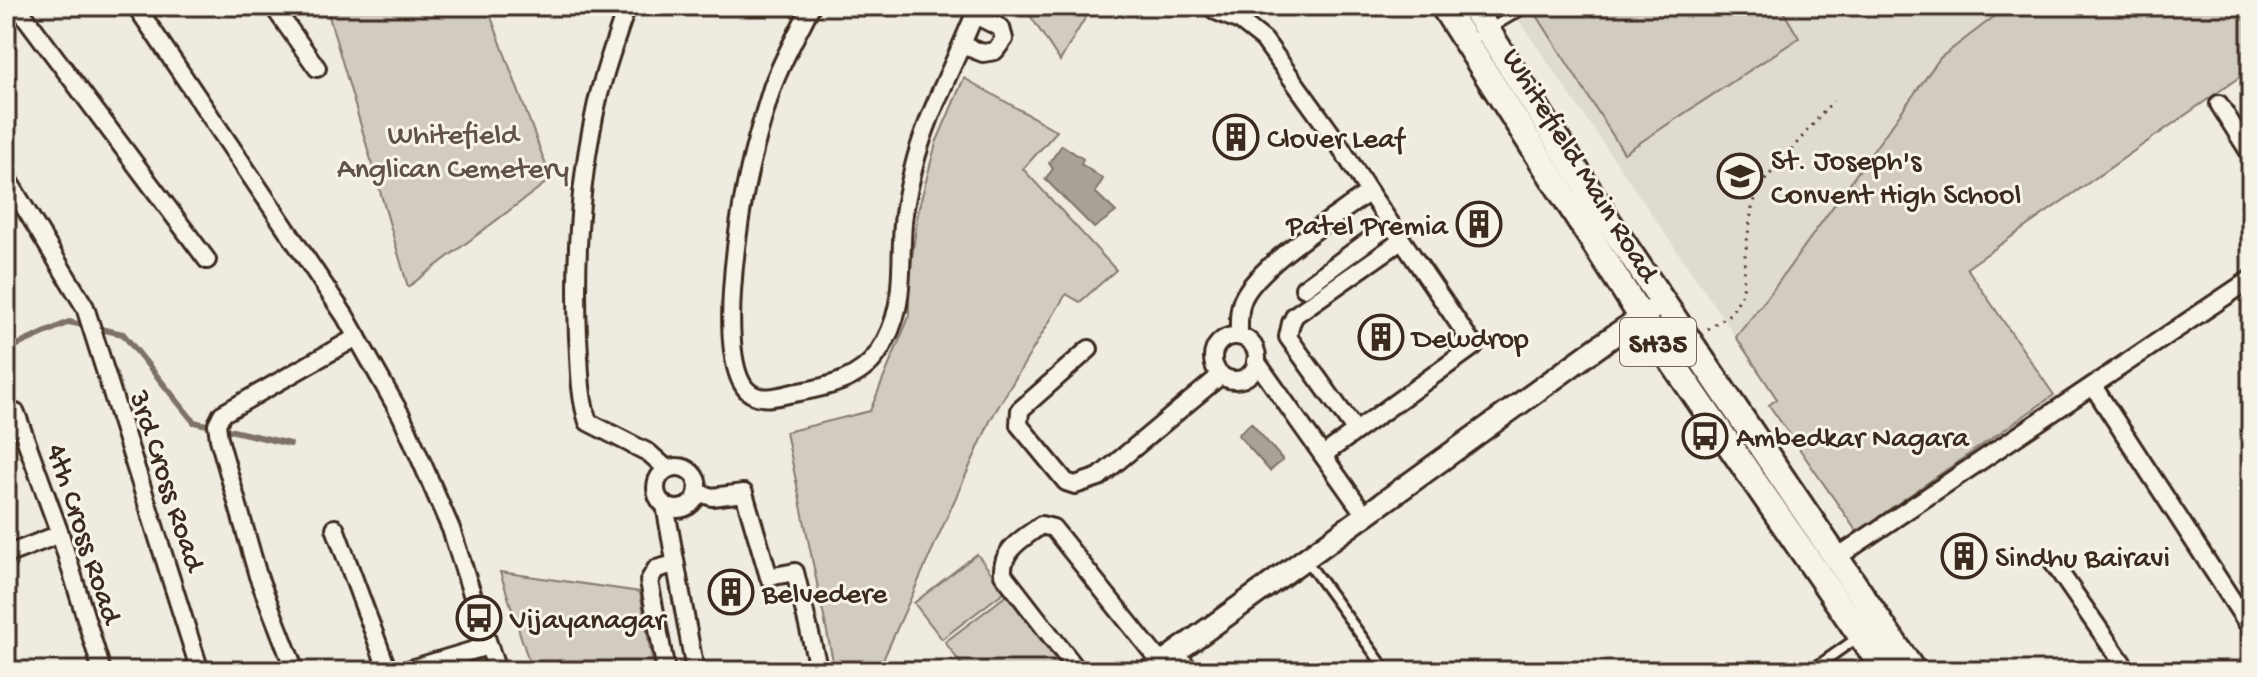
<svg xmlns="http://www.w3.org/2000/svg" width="2257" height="677" font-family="'Gochi Hand',sans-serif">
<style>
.built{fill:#e0dbd0}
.green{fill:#d1cbc0;stroke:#867a6f;stroke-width:2}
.water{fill:#aaa296;stroke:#7e7266;stroke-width:2}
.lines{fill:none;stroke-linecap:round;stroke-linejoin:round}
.stream{stroke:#7e7266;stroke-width:6}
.service-casing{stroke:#3b2a1e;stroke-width:14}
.minor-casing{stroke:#3b2a1e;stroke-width:22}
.tertiary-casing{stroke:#3b2a1e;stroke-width:26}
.primary-casing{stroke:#3b2a1e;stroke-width:30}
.path{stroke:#3b2a1e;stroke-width:3;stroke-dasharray:2 6;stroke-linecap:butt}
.service{stroke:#f7f3e8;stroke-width:8}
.minor{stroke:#f7f3e8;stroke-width:16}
.tertiary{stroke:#f7f3e8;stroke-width:20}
.primary{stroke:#f7f3e8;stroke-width:24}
.labels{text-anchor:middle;stroke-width:6;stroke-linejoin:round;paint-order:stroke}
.shield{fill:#f7f3e8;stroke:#73665b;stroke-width:2}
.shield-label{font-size:28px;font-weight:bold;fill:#3b2a1e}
.park-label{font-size:30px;fill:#605246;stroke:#f7f3e8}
.poi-label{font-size:30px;fill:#3b2a1e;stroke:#f7f3e8;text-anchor:start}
.street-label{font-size:30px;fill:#3b2a1e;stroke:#f7f3e8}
</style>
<rect width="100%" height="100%" fill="#efebe0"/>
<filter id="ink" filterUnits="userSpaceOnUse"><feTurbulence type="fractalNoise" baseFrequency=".0125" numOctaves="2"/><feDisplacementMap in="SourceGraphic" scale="16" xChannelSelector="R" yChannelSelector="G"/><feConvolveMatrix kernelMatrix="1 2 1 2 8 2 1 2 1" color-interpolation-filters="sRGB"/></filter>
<g filter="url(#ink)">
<path class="built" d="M1509,6H2008L1940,58L1770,294L1736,337Z"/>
<g class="green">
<path d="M326,6H487L551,179L408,287Z"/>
<path d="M1024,6H1092L1060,61Z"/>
<path d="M1531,6H1780L1799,38L1624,153Z"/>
<path d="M2008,6H2251V69L1967,268L2054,395L1857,532L1769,405L1777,399L1736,337L1770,294L1940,58Z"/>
<path d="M964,78L1057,131L1023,169L1116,270L1080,302L1066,294L991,419L878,671H835L786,432L870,411L909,317V282L918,211L936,143Z"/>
<path d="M977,554L1005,591L942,639L914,603Z"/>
<path d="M500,572L640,592L654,671H532Z"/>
<path d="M1007,595L1064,671H966L945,642Z"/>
</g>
<g class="water">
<path d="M1062,145L1083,159L1081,164L1103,179L1095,192L1116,212L1094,228L1045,179L1053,169L1049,163Z"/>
<path d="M1251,423L1283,460L1270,471L1238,435Z"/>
</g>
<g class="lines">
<path class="stream" d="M6,350L69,322L123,334L194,422L290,444"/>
<g class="service-casing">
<g id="service">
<path d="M1467,42L1528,6"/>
<path d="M1305,559L1387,671"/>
<path d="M1810,671L1857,638"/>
</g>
</g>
<g class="minor-casing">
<g id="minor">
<path d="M17,6L207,260"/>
<path d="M136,6L345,316L402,417L451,529L497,671"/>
<path d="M273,6L317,68"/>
<path d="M627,6C615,42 601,80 594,117C579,188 575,266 578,337C580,366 579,394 588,422L649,453L667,469"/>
<path d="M811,6C798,33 782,60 772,88C763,117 754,147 748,176C739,215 713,372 752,394C765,402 785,394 799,392C828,387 861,379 878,353C907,310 899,272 903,224C904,206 909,188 913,170C925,118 953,68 973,18H981L1001,28L1004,39L995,51L983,53L962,45"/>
<path d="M1210,6L1216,11L1240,21L1264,40L1336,140L1369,192C1337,216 1258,265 1243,299C1238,310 1239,324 1239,336"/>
<path d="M2219,104L2251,155"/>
<path d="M6,177L85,307L200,671"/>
<path d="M1304,288L1390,225"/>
<circle cx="1235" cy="358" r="22"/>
<path d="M1089,349L1020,410L1019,425L1066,482L1075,485L1099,477L1221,375"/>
<path d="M1256,361L1365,515"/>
<path d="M2093,386L2251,629"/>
<path d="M16,413L60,534L102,671"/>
<path d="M1355,430L1288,337L1291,323L1295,315L1401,241"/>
<path d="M1323,455L1474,346L1369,192"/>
<circle cx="677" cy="488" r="21"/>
<path d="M697,492L712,497L744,493L769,577L795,572L819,671"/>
<path d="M665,505L695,671"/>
<path d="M335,528L388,671"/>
<path d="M6,555L60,534"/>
<path d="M1836,558L2251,279"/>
<path d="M2054,564L2128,671"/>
<path d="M1176,652L1190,671"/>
<path d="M295,671L258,576L219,439L217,424L222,414L357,337"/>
<path d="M404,671L488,646"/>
<path d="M666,671L649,581L656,569L675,564"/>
<path d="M1078,671L1003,574C1001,549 1023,539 1041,525L1053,528L1161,663"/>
</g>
</g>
<g class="tertiary-casing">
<path id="tertiary" d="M1150,671L1616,334L1662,303"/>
</g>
<g class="primary-casing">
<g id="primary">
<path d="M1443,6L1642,318L1885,671"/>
<path d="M1472,6L1610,224L1913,671"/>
</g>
</g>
<path class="path" d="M1708,329L1731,313L1743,293L1745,255L1752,208L1760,186L1833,101"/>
<use href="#service" class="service"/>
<use href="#minor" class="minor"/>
<use href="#tertiary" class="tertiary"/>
<use href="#primary" class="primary"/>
</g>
</g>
<defs>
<g id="building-ring" transform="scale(2.3)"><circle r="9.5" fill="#f7f3e8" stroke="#3b2a1e" stroke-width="1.5"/><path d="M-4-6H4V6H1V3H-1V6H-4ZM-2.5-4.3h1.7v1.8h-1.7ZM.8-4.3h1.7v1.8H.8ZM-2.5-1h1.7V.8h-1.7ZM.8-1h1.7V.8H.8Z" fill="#3b2a1e"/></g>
<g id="school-ring" transform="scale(2.3)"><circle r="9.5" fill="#f7f3e8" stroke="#3b2a1e" stroke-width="1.5"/><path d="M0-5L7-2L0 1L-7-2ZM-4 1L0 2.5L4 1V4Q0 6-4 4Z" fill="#3b2a1e"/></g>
<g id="bus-ring" transform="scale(2.3)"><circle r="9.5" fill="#f7f3e8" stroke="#3b2a1e" stroke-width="1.5"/><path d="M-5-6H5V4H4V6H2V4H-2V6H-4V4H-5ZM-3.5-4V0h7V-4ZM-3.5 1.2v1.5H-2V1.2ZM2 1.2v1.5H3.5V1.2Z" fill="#3b2a1e"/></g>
</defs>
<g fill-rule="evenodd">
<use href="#building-ring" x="1236" y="137"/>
<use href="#school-ring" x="1740" y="176"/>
<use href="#building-ring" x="1479" y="224"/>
<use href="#building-ring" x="1381" y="337"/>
<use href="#bus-ring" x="1705" y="436"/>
<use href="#building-ring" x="1964" y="556"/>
<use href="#building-ring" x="731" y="592"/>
<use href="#bus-ring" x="479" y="618"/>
</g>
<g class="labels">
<rect class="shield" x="1620" y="318" width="76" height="48" rx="6"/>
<g class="shield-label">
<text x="1658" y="352">SH35</text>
</g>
<g class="park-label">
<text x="453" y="143">Whitefield<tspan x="453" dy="34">Anglican Cemetery</tspan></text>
</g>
<g class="poi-label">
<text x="1267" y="147">Clover Leaf</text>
<text x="1771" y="169">St. Joseph's<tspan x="1771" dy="34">Convent High School</tspan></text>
<text x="1448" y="234" text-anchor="end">Patel Premia</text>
<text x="1412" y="347">Dewdrop</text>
<text x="1736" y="446">Ambedkar Nagara</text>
<text x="1995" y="566">Sindhu Bairavi</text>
<text x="762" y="602">Belvedere</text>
<text x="510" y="628">Vijayanagar</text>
</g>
<g class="street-label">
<text transform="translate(1582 164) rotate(58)" y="10">Whitefield Main Road</text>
<text transform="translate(169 480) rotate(72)" y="10">3rd Cross Road</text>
<text transform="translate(86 533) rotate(72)" y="10">4th Cross Road</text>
</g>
</g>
<rect width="2257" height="677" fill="none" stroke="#f7f3e8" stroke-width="32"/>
<rect x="16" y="16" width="2225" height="645" fill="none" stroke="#3b2a1e" stroke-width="3" filter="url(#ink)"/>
</svg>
